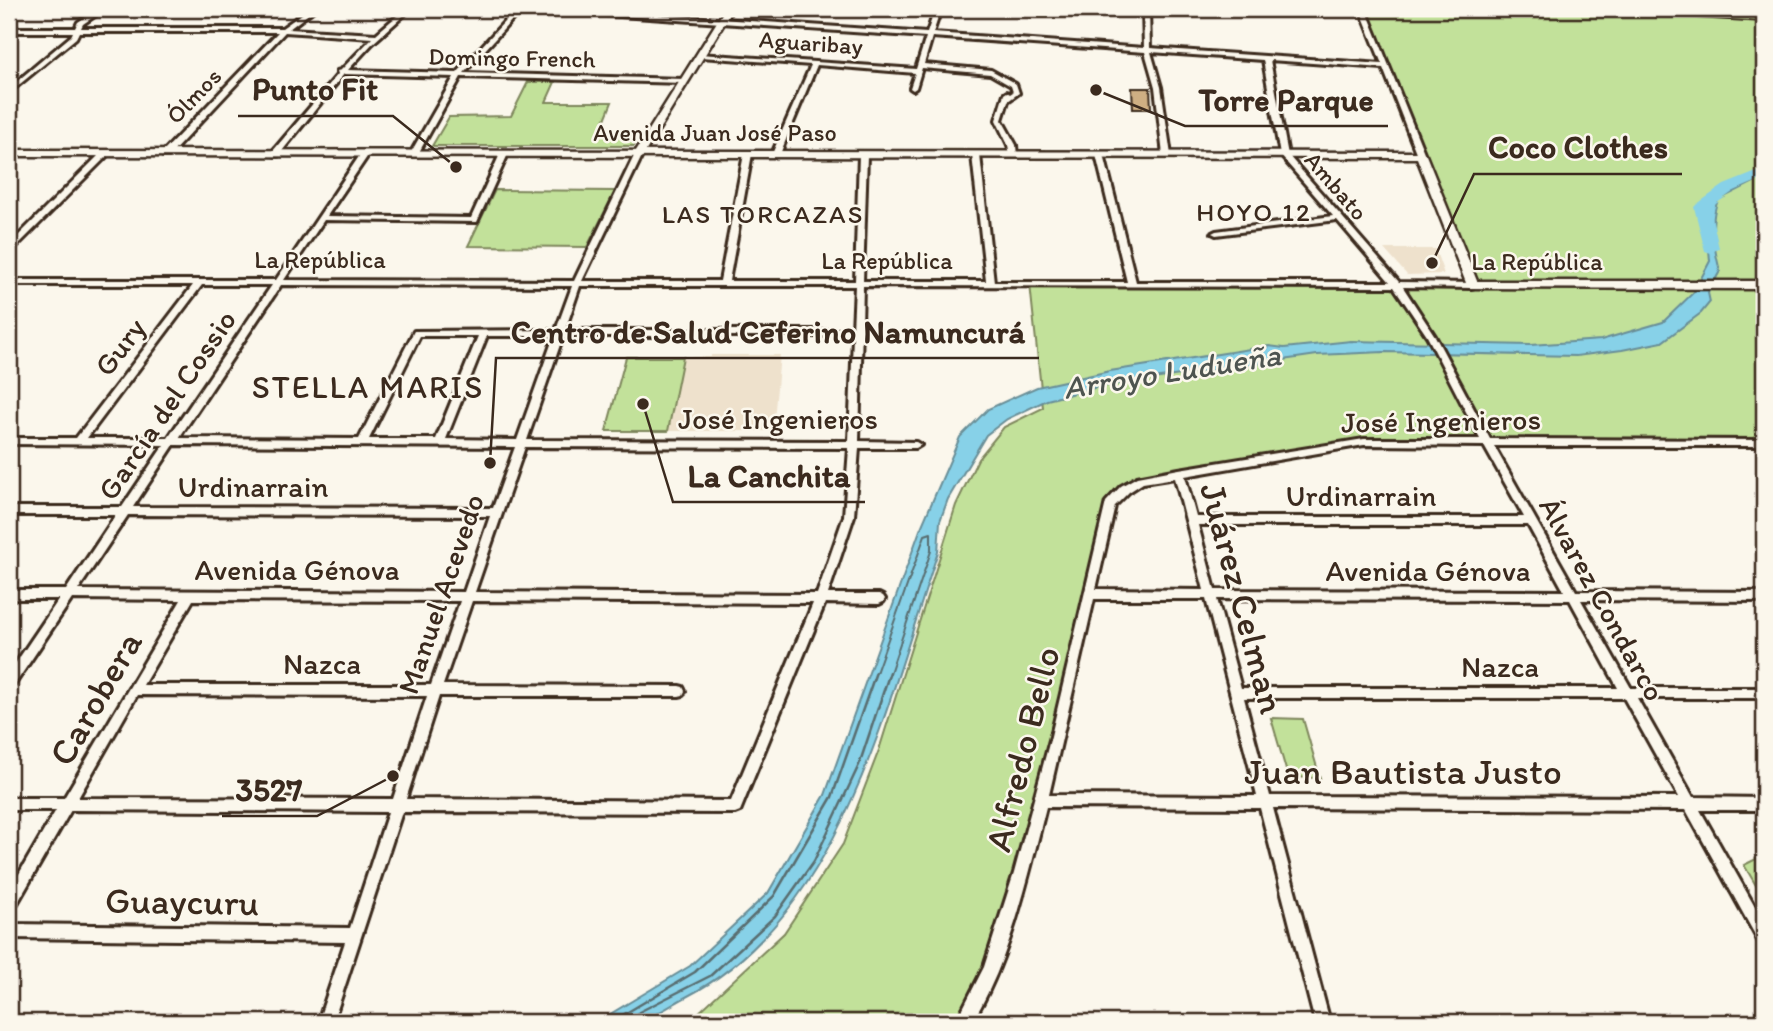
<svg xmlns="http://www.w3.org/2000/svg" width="1773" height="1031" font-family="Itim,sans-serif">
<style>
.built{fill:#eee1cc}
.green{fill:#c2e19a;stroke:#7e865c;stroke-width:2}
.water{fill:#87d1e8;stroke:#698e97;stroke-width:2}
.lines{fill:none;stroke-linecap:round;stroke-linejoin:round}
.shore-far1{stroke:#596d6f;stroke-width:2}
.shore{stroke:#596d6f;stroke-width:2.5}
.river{fill:#87d1e8;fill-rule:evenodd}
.building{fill:#cfaf83;stroke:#3b2a1e;stroke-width:2}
.minor-casing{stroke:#3b2a1e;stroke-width:6}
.tertiary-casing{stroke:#3b2a1e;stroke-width:5}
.secondary-casing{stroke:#3b2a1e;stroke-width:5}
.minor{fill:#fbf7ec;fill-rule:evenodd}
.tertiary{fill:#fbf7ec;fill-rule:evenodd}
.secondary{fill:#fbf7ec;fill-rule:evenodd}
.rail{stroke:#3b2a1e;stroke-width:2}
.labels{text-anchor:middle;stroke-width:5;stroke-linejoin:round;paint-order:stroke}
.far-street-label{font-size:24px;fill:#3b2a1e;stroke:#fbf7ec}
.far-neighbourhood-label{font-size:26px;letter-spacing:2px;fill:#3b2a1e;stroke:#fbf7ec}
.street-label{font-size:30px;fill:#3b2a1e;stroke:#fbf7ec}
.water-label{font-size:32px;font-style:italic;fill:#4e5450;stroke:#fbf7ec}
.neighbourhood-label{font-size:32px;letter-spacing:2px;fill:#3b2a1e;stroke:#fbf7ec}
.near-street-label{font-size:37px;fill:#3b2a1e;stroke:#fbf7ec}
.leader{fill:none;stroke:#3b2a1e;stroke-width:2.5}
.callout-dot{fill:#3b2a1e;stroke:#fbf7ec;stroke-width:2.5}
.callout-label{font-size:32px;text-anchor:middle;font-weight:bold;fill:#3b2a1e;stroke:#fbf7ec;stroke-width:5;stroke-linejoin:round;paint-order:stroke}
</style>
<rect width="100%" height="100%" fill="#fbf7ec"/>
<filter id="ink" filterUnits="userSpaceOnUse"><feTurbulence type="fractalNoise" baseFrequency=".0143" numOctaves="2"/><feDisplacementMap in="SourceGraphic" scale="14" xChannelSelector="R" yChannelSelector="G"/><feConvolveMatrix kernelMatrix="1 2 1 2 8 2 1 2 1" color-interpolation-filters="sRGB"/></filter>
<g filter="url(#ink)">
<g class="built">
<path d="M1384,249H1435L1444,274L1407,275Z"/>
<path d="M711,355H780L773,431H668L683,357H711Z"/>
</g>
<g class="green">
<path d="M1363,9L1764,11V443L1364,442L1141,480L1110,505L1042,801L972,1008L963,1022H683L695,1016L784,933L843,844L879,750L956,505L978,459L1004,427L1043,408L1030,284L1471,285Z"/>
<path d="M528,82H555L546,102H612L599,134H640L634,146H432L449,117L511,116Z"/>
<path d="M495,190L615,191L587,247L468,246Z"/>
<path d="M626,357H683L668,431H606Z"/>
<path d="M1271,718L1303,719L1320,778L1288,777Z"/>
<path d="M1764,855V899L1744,865Z"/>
</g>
<path class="water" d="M1764,170V177L1718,200C1709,223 1714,248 1720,271L1708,293L1710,302L1701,313L1662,342L1622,350L1576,356L1384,352L1317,355L1098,387L1047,400L1007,419L986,435L948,499L940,521L938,552C886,705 842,916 686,997C671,1005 650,1020 634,1022C622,1024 609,1022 597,1022L690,966L768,893L825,795L920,530L960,437L988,409L1037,387L1110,371L1269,346L1284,348L1351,341L1530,345L1601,340L1663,322L1694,292L1710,261L1705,203L1725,189Z"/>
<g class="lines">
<path class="shore-far1" d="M876,673L925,535L931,533V551L890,673"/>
<g class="shore">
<path d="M611,1022L695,972L774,896L832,797L876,672"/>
<path d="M635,1022L639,1012L710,976L775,916L814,861L859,765L890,672"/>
</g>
<path class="river" d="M1764,169V178L1734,191L1710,208L1719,248L1711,253L1705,251L1694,207L1697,204L1724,185Z"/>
</g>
<path class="building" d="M1132,88H1150L1151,109H1133Z"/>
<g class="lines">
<g class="minor-casing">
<g id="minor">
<path d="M98,9H105L83,24L81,28H282L309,9H315L289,29L376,34L405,9H411L372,44L348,70L457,73L516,9H522L464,73L684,79L687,81L684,83L461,77L418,154L414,156L410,154L454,77L344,74L278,156H275L271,154L272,152L338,74L337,71L341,70L372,38L285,32L169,156H163V152L278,32H79L76,38L9,93V88L71,36L73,32H9V28H75L78,22Z"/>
<path d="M545,9H570L927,33L935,9H941L933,33L1144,48L1143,9H1149L1150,48L1382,64L1360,9H1366L1425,155L1421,157L1417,155L1383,68L1270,60L1288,155L1399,282L1475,283V287L1472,288L1403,287L1435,336L1490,439L1764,440V446H1494L1576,591L1764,592V601L1581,600L1631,688H1764V698H1637L1693,797L1764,798V810H1700L1764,923V944L1759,942L1686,810L1273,808L1330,1022H1315L1260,808L1046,807C1028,878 1010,960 972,1022H956L984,967L1014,873L1051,736L1106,502L1121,486L1137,477L1179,469L1364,439H1480L1427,336L1394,287L863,286L859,441L916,442L921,445L916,448H859L854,516L828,594H879L883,596L885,599L883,602L879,604L825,603L740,811L735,813L402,812L333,1022H318L345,942L9,938V924L350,928L388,812L71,810L14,909L9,911V891L56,810H9V798H64L181,600L72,599L13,687L9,688V673L59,599H9V590H66L116,515H9V507H122L164,445L9,444V438H76L193,285H9V280H276L362,152L369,154L327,216L471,218L500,154L504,152L508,154L477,222L324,220L284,280L574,281L635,154L639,152L643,154L582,281H720L744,154L748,152L752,154L729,281H855L859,155L863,153L867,155L863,281H986L972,155L976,153L980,155L994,282H1127L1096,155L1100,153L1104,155L1136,282H1390L1337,220L1216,235L1212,233L1216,231L1333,216L1280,155L1263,60L1151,52L1161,87L1171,155L1167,157L1163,155L1155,87L1145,52L932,37L924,64L991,70L1016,84L1019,93L1008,101L1002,120L1016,145L1017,157L1010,155L1008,145L996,120L1004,94L1007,92L1010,94L1013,92L1011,86L990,74L922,68L916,88L913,90L910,88L915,73L817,65L780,154L776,156L772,154L811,65L701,57L698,55L699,54L916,69L926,37L548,11ZM202,285H272L168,438H87ZM281,285L572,286L556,330L414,331L359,439L179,438ZM580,286H855L853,330H565ZM420,336H478L436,439H369ZM487,336H554L517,440L446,439ZM563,336H853L849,441L527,440ZM174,445L515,447L493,508L133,507ZM1364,445L1484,446L1524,517H1196L1185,476ZM525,447L849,448L844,516L817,594L475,592ZM1175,478L1204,590L1096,589L1115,506L1129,492L1143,483ZM128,515L490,516L464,592L78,590ZM1198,525H1528L1564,591L1215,590ZM1094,599H1206L1257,796L1049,795ZM1217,599L1570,600L1618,688H1241ZM193,600L460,601L431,685H143ZM472,601L813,603L731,801L406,799L439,696H679L683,695L685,691L683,687L679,686L443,685ZM137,695L427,696L393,799L78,798ZM1244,698H1624L1679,797L1270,796Z"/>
<path d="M1719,9H1764V13L1722,11Z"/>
<path d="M102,152L109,154L12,251H9V245Z"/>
</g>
</g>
<g class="tertiary-casing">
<path id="tertiary" d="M725,9H733L644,154L636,156L634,154Z"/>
</g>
<g class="secondary-casing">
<path id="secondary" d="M9,150L1421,152L1426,155L1477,281H1764V289L1468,288L1417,158L9,156Z"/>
</g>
<use href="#minor" class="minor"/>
<use href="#tertiary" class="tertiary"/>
<use href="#secondary" class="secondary"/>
<path class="rail" d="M1543,9L1764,22"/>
</g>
</g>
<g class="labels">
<g class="far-street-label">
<text transform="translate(811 43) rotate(4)" y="8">Aguaribay</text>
<text transform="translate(512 58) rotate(1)" y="8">Domingo French</text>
<text transform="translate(194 96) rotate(-46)" y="8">Ólmos</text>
<text x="715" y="141">Avenida Juan José Paso</text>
<text transform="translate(1336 186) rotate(49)" y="8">Ambato</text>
<text x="320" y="268">La República</text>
<text x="887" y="269">La República</text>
<text x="1537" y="270">La República</text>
</g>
<g class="far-neighbourhood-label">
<text x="1254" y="221">HOYO 12</text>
<text x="763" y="223">LAS TORCAZAS</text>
</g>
<g class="street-label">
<text transform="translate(120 347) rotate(-53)" y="10">Gury</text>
<text transform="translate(167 405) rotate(-56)" y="10">García del Cossio</text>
<text x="778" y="429">José Ingenieros</text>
<text transform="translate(1441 421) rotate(-1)" y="10">José Ingenieros</text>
<text x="253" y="497">Urdinarrain</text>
<text x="1361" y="506">Urdinarrain</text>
<text x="297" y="580">Avenida Génova</text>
<text x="1428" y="581">Avenida Génova</text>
<text transform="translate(441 594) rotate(-71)" y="10">Manuel Acevedo</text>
<text transform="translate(1602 599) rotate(61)" y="10">Álvarez Condarco</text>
<text x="322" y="674">Nazca</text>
<text x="1500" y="677">Nazca</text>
</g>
<g class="water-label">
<text transform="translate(1172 371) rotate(-9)" y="11">Arroyo Ludueña</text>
</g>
<g class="neighbourhood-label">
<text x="368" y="398">STELLA MARIS</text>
</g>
<g class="near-street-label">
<text transform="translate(1243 598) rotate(75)" y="13">Juárez Celman</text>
<text transform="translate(95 698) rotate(-60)" y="13">Carobera</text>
<text transform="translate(1022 749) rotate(-76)" y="13">Alfredo Bello</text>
<text x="1403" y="784">Juan Bautista Justo</text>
<text transform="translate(182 901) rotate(1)" y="13">Guaycuru</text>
</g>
</g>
<path class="leader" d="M456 167L393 116H238M1096 90L1185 126H1388M1432 263L1474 174H1682M490 463L496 358H1039M643 404L673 502H865M393 776L317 816H222"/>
<g class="callout-dot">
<circle cx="456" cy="167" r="7"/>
<circle cx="1096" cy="90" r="7"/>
<circle cx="1432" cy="263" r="7"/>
<circle cx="490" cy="463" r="7"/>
<circle cx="643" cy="404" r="7"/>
<circle cx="393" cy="776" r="7"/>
</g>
<g class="callout-label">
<text x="315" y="100">Punto Fit</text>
<text x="1286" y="111">Torre Parque</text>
<text x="1578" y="158">Coco Clothes</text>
<text x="768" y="343">Centro de Salud Ceferino Namuncurá</text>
<text x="769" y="487">La Canchita</text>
<text x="269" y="801">3527</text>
</g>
<rect width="1773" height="1031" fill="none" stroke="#fbf7ec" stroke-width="35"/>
<rect x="18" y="18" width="1738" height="996" fill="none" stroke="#3b2a1e" stroke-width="2.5" filter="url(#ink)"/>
</svg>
